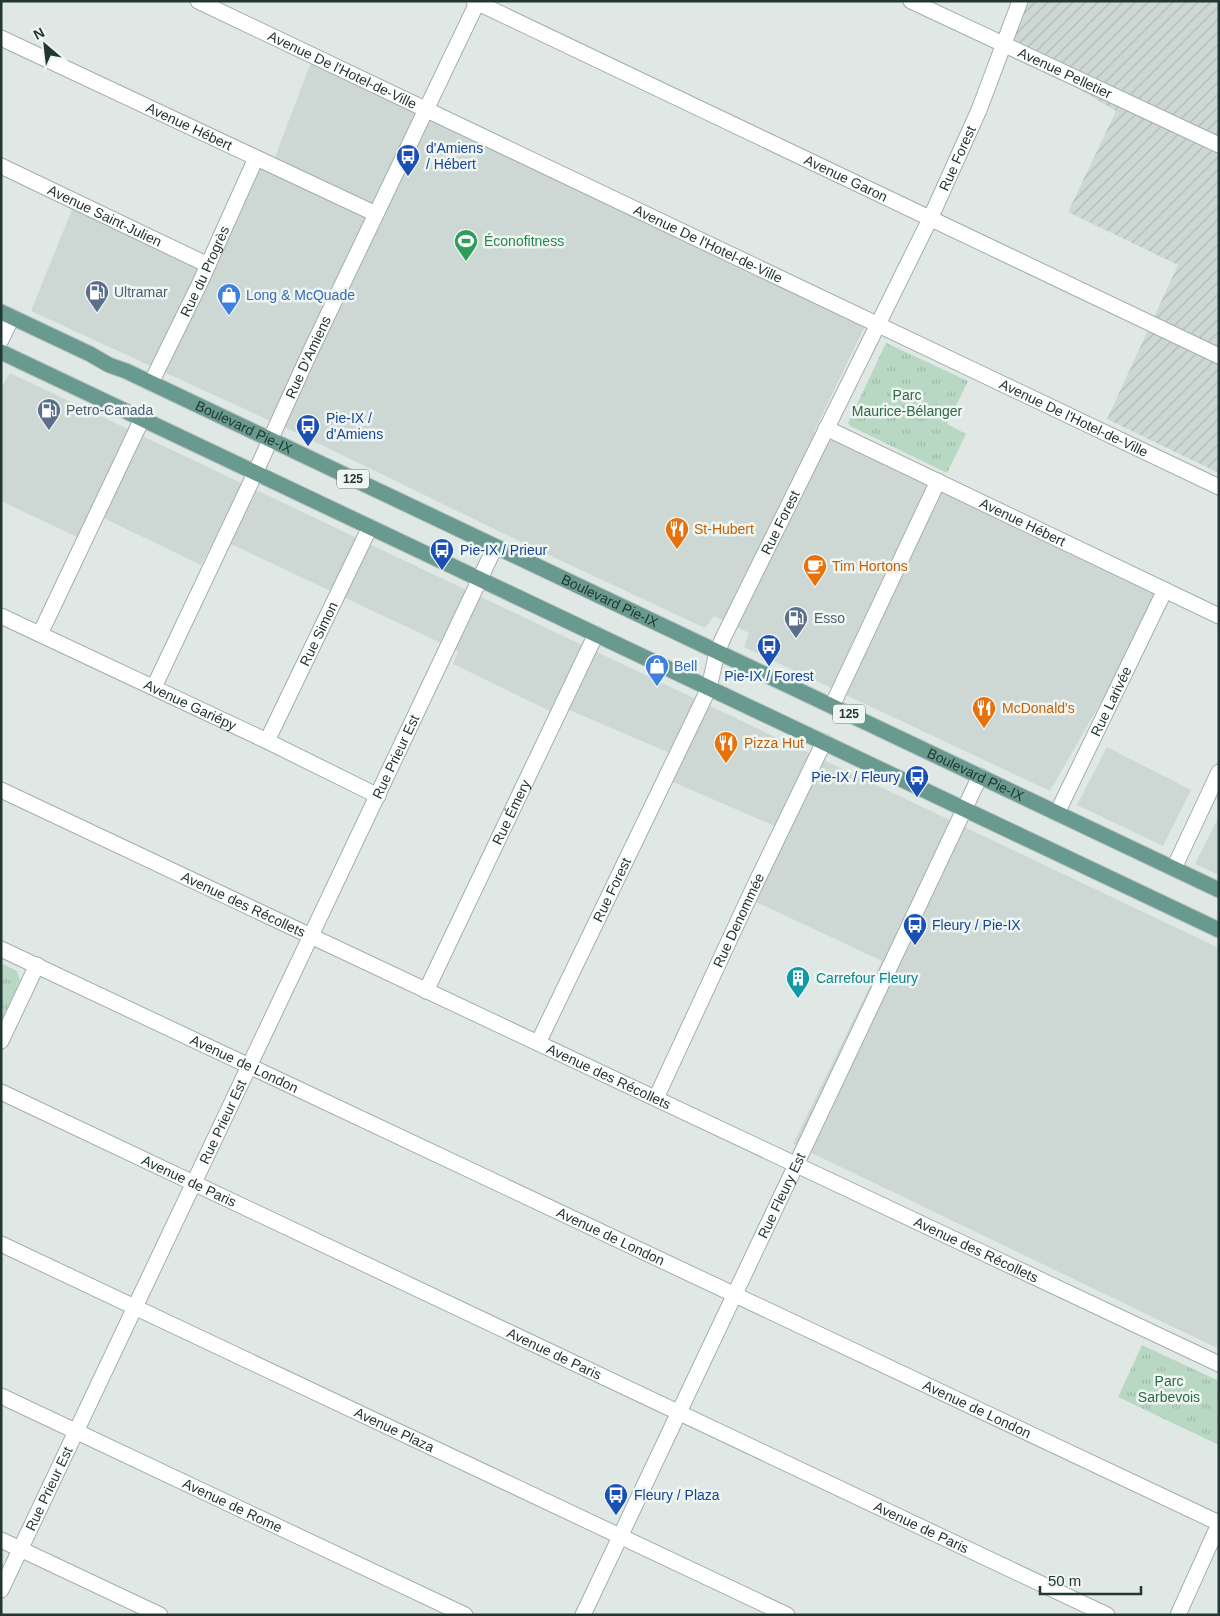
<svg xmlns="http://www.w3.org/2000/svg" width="1220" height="1616" font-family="Arial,sans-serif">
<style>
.built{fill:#cdd8d4}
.industrial{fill:url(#industrial-furrows)}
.park{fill:url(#park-tufts)}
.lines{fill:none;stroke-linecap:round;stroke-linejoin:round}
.minor-casing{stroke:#a3afac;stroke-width:17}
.major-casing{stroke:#bdc3c2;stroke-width:17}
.minor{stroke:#fff;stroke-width:15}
.major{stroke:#689a8f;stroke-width:15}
.labels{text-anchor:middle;stroke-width:5;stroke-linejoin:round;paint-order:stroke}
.shield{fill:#eff6f2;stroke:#60706c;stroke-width:1}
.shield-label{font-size:12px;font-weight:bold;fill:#223732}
.street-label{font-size:14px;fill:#223732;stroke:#eff6f2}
.transit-label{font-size:14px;fill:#164399;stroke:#eff6f2;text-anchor:start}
.leisure-label{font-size:14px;fill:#27864d;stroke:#eff6f2;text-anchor:start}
.service-label{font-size:14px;fill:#4e5e75;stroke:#eff6f2;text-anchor:start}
.shop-label{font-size:14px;fill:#366cbe;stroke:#eff6f2;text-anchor:start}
.park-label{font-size:14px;fill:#306949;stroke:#eff6f2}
.food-label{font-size:14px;fill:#c56008;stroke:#eff6f2;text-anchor:start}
.culture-label{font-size:14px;fill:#0d838f;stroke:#eff6f2;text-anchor:start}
</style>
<defs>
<pattern id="industrial-furrows" width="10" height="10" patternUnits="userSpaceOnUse" patternTransform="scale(1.25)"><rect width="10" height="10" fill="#cdd8d4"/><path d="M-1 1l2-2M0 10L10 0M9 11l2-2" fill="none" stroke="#b0bab6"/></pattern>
<pattern id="park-tufts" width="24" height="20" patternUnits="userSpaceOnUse" patternTransform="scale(1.25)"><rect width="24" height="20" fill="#b9d8c3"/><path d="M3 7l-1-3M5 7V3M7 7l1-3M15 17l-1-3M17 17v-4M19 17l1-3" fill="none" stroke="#9fbaa8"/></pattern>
</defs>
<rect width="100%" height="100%" fill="#dfe8e5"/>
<g class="built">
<path d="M311,62L865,326L814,432L1163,594L1050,791L744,647L749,633L714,616L705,628L519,541L301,435L31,311L75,202L208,265L256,158L272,165Z"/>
<path d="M10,373L1219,948V1349L793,1144L882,961L756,902L786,831L659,776L670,753L553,703L550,711L453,664L458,651L216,537L201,565L91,512L79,538L1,501V388Z"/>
<path d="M1107,747L1191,790L1163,846L1077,805Z"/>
<path d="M1219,816V875L1195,864Z"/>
</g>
<path class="industrial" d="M1020,1H1219V473L1107,419L1178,265L1068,212L1116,111L1003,44Z"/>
<g class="park">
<path d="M886,343L968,381L947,424L966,434L947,473L850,426L848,423Z"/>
<path d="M1,963L17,971L20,980L1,1024Z"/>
<path d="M1142,1345L1219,1381V1445L1118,1397Z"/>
</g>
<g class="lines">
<g class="minor-casing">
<g id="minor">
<path id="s1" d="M198,1L1219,487"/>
<path id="s2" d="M474,1L1219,356"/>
<path id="s3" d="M911,1L1219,145"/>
<path id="s4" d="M1,38L376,214"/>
<path id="s5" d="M1,166L208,265"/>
<path d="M1,340L12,317"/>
<path id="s6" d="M151,383L199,285L256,158"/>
<path id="s7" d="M826,428L1219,616"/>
<path id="s8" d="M1,616L267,741L378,796"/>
<path d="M40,634L142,419"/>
<path id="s9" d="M154,687L251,482L311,350L478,1"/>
<path d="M832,706L938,481"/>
<path id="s10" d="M267,741L370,527"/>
<path id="s11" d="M1,790L1219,1364"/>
<path id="s12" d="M1057,813L1165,590"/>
<path d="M1174,868L1219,772"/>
<path id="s13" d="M1,949L1219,1523"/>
<path id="s14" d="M426,991L596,634"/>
<path d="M1,1041L37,965"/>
<path id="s15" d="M538,1043L709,688L717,652L724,636L930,219L979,110L1020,1"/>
<path id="s16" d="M1,1092L1107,1615"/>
<path id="s17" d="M656,1098L753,889L824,742"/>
<path id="s18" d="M1,1244L787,1615"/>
<path id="s19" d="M1,1396L465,1615"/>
<path d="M1,1540L160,1615"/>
<path id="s20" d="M1,1590L495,547"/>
<path id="s21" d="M583,1615L980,776"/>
<path d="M1178,1615L1219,1524"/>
</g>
</g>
<g class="major-casing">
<g id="major">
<path id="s22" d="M1,312L90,354L109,365L126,371L1219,890"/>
<path d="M1,352L1219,930"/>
</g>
</g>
<use href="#minor" class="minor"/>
<use href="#major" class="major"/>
</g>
<defs>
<g id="bus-pin" transform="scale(1.25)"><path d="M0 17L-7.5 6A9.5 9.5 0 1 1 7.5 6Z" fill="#1a4fb4" stroke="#eff6f2"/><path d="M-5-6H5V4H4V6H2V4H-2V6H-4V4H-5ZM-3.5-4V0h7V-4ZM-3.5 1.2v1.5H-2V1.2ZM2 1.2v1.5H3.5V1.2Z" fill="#fff"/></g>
<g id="stadium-pin" transform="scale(1.25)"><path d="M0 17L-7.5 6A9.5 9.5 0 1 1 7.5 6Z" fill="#2e9e5b" stroke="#eff6f2"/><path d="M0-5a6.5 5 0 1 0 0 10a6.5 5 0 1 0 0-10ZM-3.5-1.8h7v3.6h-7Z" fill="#fff"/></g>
<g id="fuel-pin" transform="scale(1.25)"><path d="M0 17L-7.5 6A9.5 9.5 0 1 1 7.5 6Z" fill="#5c6f8a" stroke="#eff6f2"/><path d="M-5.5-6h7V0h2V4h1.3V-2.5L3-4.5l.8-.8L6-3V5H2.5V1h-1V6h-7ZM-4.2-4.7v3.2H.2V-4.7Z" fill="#fff"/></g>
<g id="shop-pin" transform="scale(1.25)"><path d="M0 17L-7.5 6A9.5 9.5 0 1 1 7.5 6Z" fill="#3f7fe0" stroke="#eff6f2"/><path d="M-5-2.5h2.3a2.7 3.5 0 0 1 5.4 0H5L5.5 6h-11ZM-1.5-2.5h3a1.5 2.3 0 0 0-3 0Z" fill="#fff"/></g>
<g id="restaurant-pin" transform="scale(1.25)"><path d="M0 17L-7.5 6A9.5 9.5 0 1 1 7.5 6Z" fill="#e8710a" stroke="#eff6f2"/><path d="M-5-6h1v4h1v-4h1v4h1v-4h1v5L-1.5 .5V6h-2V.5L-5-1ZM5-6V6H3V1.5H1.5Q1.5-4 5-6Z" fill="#fff"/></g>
<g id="cafe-pin" transform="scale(1.25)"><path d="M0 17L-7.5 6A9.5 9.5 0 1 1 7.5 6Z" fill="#e8710a" stroke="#eff6f2"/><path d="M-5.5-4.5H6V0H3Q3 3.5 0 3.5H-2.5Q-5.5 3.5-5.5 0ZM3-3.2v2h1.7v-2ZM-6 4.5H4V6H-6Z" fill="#fff"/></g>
<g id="building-pin" transform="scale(1.25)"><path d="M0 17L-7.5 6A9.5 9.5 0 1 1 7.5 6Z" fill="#0f9aa8" stroke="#eff6f2"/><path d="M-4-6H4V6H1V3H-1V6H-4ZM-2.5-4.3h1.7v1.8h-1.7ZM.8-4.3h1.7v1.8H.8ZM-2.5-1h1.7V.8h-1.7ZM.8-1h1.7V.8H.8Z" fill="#fff"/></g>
</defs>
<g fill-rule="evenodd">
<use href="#bus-pin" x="408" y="156"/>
<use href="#stadium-pin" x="466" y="241"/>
<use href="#fuel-pin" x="97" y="292"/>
<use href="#shop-pin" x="229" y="295"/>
<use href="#fuel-pin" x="49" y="410"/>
<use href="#bus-pin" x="308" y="426"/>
<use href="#restaurant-pin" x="677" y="529"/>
<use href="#bus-pin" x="442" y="550"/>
<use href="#cafe-pin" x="815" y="566"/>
<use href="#fuel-pin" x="796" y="618"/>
<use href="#bus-pin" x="769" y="646"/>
<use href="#shop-pin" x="657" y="666"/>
<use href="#restaurant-pin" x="984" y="708"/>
<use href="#restaurant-pin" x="726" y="743"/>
<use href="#bus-pin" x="917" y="777"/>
<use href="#bus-pin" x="915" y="925"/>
<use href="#building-pin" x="798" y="978"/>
<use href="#bus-pin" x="616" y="1495"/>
</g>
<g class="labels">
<g class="shield">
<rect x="337" y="469.5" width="32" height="19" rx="4"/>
<rect x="833" y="704.5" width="32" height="19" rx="4"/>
</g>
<g class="shield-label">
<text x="353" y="483">125</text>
<text x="849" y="718">125</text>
</g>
<g class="street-label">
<text dy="5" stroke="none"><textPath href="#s1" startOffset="160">Avenue De l'Hotel-de-Ville</textPath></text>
<text dy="5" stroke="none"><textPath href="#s3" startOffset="170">Avenue Pelletier</textPath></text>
<text dy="5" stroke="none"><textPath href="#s4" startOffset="208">Avenue Hébert</textPath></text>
<text dy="5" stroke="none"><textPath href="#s15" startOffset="980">Rue Forest</textPath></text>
<text dy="5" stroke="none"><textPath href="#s2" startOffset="412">Avenue Garon</textPath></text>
<text dy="5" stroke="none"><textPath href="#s5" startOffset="115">Avenue Saint-Julien</textPath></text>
<text dy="5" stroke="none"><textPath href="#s1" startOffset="565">Avenue De l'Hotel-de-Ville</textPath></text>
<text dy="5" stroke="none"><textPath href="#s6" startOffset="124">Rue du Progrès</textPath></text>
<text dy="5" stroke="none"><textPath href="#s9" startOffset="364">Rue D'Amiens</textPath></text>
<text dy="5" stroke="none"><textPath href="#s1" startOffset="970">Avenue De l'Hotel-de-Ville</textPath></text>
<text dy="5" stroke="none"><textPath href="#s22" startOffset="269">Boulevard Pie-IX</textPath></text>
<text dy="5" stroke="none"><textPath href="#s7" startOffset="218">Avenue Hébert</textPath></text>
<text dy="5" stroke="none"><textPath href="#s15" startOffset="575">Rue Forest</textPath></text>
<text dy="5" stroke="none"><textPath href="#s22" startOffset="674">Boulevard Pie-IX</textPath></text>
<text dy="5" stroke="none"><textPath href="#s10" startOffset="119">Rue Simon</textPath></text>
<text dy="5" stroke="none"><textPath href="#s12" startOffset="124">Rue Larivée</textPath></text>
<text dy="5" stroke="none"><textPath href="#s8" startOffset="209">Avenue Gariépy</textPath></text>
<text dy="5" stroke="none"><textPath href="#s20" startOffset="922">Rue Prieur Est</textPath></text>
<text dy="5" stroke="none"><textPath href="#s22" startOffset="1079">Boulevard Pie-IX</textPath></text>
<text dy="5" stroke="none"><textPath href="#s14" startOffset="198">Rue Émery</textPath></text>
<text dy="5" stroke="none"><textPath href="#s15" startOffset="170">Rue Forest</textPath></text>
<text dy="5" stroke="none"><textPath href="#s11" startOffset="268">Avenue des Récollets</textPath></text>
<text dy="5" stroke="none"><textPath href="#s17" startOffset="196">Rue Denommée</textPath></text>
<text dy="5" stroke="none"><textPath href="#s13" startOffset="269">Avenue de London</textPath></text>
<text dy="5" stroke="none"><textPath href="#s11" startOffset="672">Avenue des Récollets</textPath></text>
<text dy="5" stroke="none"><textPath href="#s20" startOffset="518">Rue Prieur Est</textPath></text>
<text dy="5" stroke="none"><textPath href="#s16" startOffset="208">Avenue de Paris</textPath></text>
<text dy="5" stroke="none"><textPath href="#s21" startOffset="464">Rue Fleury Est</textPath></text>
<text dy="5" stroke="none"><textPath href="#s13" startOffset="674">Avenue de London</textPath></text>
<text dy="5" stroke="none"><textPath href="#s11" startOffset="1078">Avenue des Récollets</textPath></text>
<text dy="5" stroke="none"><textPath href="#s16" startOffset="612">Avenue de Paris</textPath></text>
<text dy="5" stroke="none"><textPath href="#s13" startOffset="1079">Avenue de London</textPath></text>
<text dy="5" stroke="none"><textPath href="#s18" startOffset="435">Avenue Plaza</textPath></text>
<text dy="5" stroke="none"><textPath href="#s20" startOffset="112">Rue Prieur Est</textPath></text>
<text dy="5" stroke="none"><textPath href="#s19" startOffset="256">Avenue de Rome</textPath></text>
<text dy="5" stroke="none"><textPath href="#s16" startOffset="1018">Avenue de Paris</textPath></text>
</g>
<g class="transit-label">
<text x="426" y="153">d'Amiens<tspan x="426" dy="16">/ Hébert</tspan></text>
<text x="326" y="423">Pie-IX /<tspan x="326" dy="16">d'Amiens</tspan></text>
<text x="460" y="555">Pie-IX / Prieur</text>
<text x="769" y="681" text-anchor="middle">Pie-IX / Forest</text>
<text x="900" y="782" text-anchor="end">Pie-IX / Fleury</text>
<text x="932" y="930">Fleury / Pie-IX</text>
<text x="634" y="1500">Fleury / Plaza</text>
</g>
<g class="leisure-label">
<text x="484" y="246">Éconofitness</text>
</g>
<g class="service-label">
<text x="114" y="297">Ultramar</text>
<text x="66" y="415">Petro-Canada</text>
<text x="814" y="623">Esso</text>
</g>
<g class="shop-label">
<text x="246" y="300">Long &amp; McQuade</text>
<text x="674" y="671">Bell</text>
</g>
<g class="park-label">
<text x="907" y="400">Parc<tspan x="907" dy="16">Maurice-Bélanger</tspan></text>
<text x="1169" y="1386">Parc<tspan x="1169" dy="16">Sarbevois</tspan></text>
</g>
<g class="food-label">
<text x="694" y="534">St-Hubert</text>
<text x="832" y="571">Tim Hortons</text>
<text x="1002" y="713">McDonald's</text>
<text x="744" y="748">Pizza Hut</text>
</g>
<g class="culture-label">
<text x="816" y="983">Carrefour Fleury</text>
</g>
</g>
<rect width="1220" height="1616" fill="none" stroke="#223732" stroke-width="5"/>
<g transform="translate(45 45) rotate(332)" stroke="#eff6f2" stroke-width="4" paint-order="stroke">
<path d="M0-4L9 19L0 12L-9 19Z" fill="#223732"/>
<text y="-8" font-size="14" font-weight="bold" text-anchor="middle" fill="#223732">N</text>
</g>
<path d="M1040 1586v8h101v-8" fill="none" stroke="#223732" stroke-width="2.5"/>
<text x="1048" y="1586" font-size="15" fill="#223732" stroke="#eff6f2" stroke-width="4" paint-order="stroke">50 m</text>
</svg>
